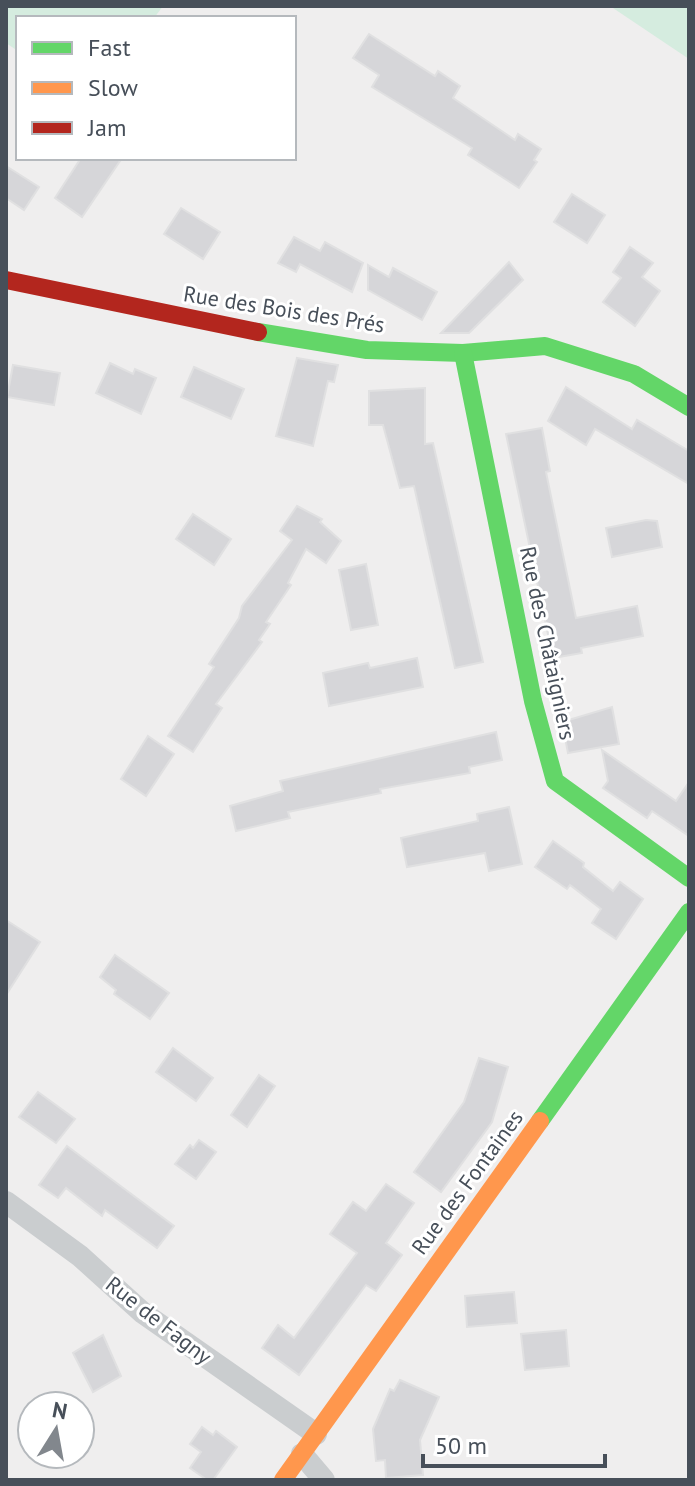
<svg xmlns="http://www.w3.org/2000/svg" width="695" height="1486" font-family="'PT Sans',sans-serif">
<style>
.green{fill:#d5ecdf}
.building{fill:#d6d6d9;stroke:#e0e0e1;stroke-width:2}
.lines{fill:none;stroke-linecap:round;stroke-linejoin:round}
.street{stroke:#cacdcf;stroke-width:22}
.fast{stroke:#63d668;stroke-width:18}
.slow{stroke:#ff974d;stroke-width:18}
.jam{stroke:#b3261e;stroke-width:18}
.labels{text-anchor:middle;stroke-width:6;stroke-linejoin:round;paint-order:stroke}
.street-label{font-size:22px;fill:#474f59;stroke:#fff}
</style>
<rect width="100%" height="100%" fill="#efeeee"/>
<g class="green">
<path d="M6,6H163L154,18H18V51L6,43Z"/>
<path d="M610,6H689V59Z"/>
</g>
<g class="building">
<path d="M369,34L435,76L438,71L460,86L453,98L515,140L518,134L541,149L534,160L537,162L519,188L468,155L472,148L372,87L379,75L353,58Z"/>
<path d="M81,158H122L82,217L55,198Z"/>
<path d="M6,166L39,187L24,210L6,198Z"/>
<path d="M572,194L605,215L587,243L554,222Z"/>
<path d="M181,208L220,232L203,259L164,234Z"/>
<path d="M294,237L320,251L325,242L363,263L352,292L300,264L296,272L278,263Z"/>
<path d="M630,247L653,263L642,277L660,291L635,326L603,302L621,278L613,272Z"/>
<path d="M509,262L523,280L469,333H441Z"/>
<path d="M368,265L389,277L393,268L437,292L422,320L368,290Z"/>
<path d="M297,358L338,365L334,382L328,381L313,446L276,436Z"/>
<path d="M110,363L133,374L135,369L156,378L141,414L96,393Z"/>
<path d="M13,365L60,373L54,405L7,397Z"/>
<path d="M194,367L244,389L231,419L181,397Z"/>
<path d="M566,387L632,429L637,420L689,451V484L595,429L586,445L548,421Z"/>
<path d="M425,388V444L433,443L483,662L455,668L414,486L400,488L383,425H369V391Z"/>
<path d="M542,428L550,471L546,472L576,618L637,606L643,636L581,648L582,653L553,658L506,434Z"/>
<path d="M297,506L322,519L320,522L341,541L326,563L306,549L288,583L291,585L266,622L270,624L259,640L262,642L216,704L222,708L193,752L168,736L214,667L209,664L239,618L242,606L292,540L280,531Z"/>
<path d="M193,514L231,539L214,565L176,539Z"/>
<path d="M646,520L657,521L662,547L612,557L606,528Z"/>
<path d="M366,564L378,625L351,630L339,570Z"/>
<path d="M417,658L423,687L329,706L323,673L368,663L370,668Z"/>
<path d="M612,707L619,744L568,753L562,722Z"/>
<path d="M496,732L502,760L469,767L470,773L380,789L381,793L288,812L290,818L236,831L230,806L283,791L280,781Z"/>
<path d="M148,736L174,754L146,796L121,779Z"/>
<path d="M602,750L676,801L689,782V836L652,811L647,818L603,788L608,781Z"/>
<path d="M509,807L522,864L489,871L485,853L407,867L401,838L478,821L477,814Z"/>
<path d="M553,841L584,863L583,867L613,891L620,882L643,899L616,939L592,923L601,909L570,885L567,889L535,867Z"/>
<path d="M6,920L40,942L6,995Z"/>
<path d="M115,955L169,993L150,1019L114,994L116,990L100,977Z"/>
<path d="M173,1048L213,1078L196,1101L156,1072Z"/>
<path d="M479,1058L508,1067L492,1122L441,1192L414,1172L464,1102Z"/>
<path d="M259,1075L275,1086L247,1127L231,1115Z"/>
<path d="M38,1092L75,1119L56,1143L19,1117Z"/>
<path d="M199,1140L216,1152L196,1179L175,1164L190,1145L193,1148Z"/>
<path d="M67,1146L174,1226L157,1248L105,1210L102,1216L66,1188L58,1198L39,1185Z"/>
<path d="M386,1184L414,1203L386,1243L402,1255L376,1291L366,1285L299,1375L262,1348L278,1325L294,1338L357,1253L330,1234L353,1202L366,1211Z"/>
<path d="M514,1292L517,1323L467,1327L465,1296Z"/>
<path d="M566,1330L569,1366L525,1370L521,1334Z"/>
<path d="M103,1335L121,1376L93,1392L73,1353Z"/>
<path d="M400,1380L439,1397L420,1440L423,1475L386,1478L385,1460L376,1461L373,1429L390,1389L394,1391Z"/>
<path d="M202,1427L213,1435L216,1431L237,1447L213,1480H207L190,1468L201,1452L190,1444Z"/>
</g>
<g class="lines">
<g class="street">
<path d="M6,1202L80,1256L143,1313L316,1434"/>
<path d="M302,1454L324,1480"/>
</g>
<g class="fast">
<path d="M258,332L367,350L463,353L545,346L634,374L689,407"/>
<path d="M463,353L533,701L555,781L689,878"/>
<path d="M540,1121L689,912"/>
</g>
<path class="slow" d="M283,1480L540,1121"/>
<path class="jam" d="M6,280L258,332"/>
</g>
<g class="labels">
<g class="street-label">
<text transform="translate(284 309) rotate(9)" y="8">Rue des Bois des Prés</text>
<text transform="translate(548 643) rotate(78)" y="8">Rue des Châtaigniers</text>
<text transform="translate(467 1182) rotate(-54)" y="8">Rue des Fontaines</text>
<text transform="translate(159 1320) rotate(38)" y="8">Rue de Fagny</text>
</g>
</g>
<rect width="695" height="1486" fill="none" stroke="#474f59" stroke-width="16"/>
<rect x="16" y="16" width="280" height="144" fill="#ffffff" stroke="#b5b9bd" stroke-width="2"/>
<rect x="32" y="42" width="40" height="12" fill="#63d668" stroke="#b5b9bd" stroke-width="2"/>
<text x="88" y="56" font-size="24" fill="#474f59">Fast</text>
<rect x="32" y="82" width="40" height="12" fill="#ff974d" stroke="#b5b9bd" stroke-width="2"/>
<text x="88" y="96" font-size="24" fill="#474f59">Slow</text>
<rect x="32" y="122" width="40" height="12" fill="#b3261e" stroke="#b5b9bd" stroke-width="2"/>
<text x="88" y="136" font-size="24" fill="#474f59">Jam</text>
<g transform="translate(56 1430) rotate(11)"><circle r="38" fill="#ffffff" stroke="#b5b9bd" stroke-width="2"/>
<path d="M0-6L14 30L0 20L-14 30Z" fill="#82878d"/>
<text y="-12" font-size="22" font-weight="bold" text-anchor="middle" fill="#474f59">N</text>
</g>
<path d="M423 1454v12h182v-12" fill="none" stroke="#474f59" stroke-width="4"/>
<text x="435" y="1454" font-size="24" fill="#474f59" stroke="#ffffff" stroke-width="6" paint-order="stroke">50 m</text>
</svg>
